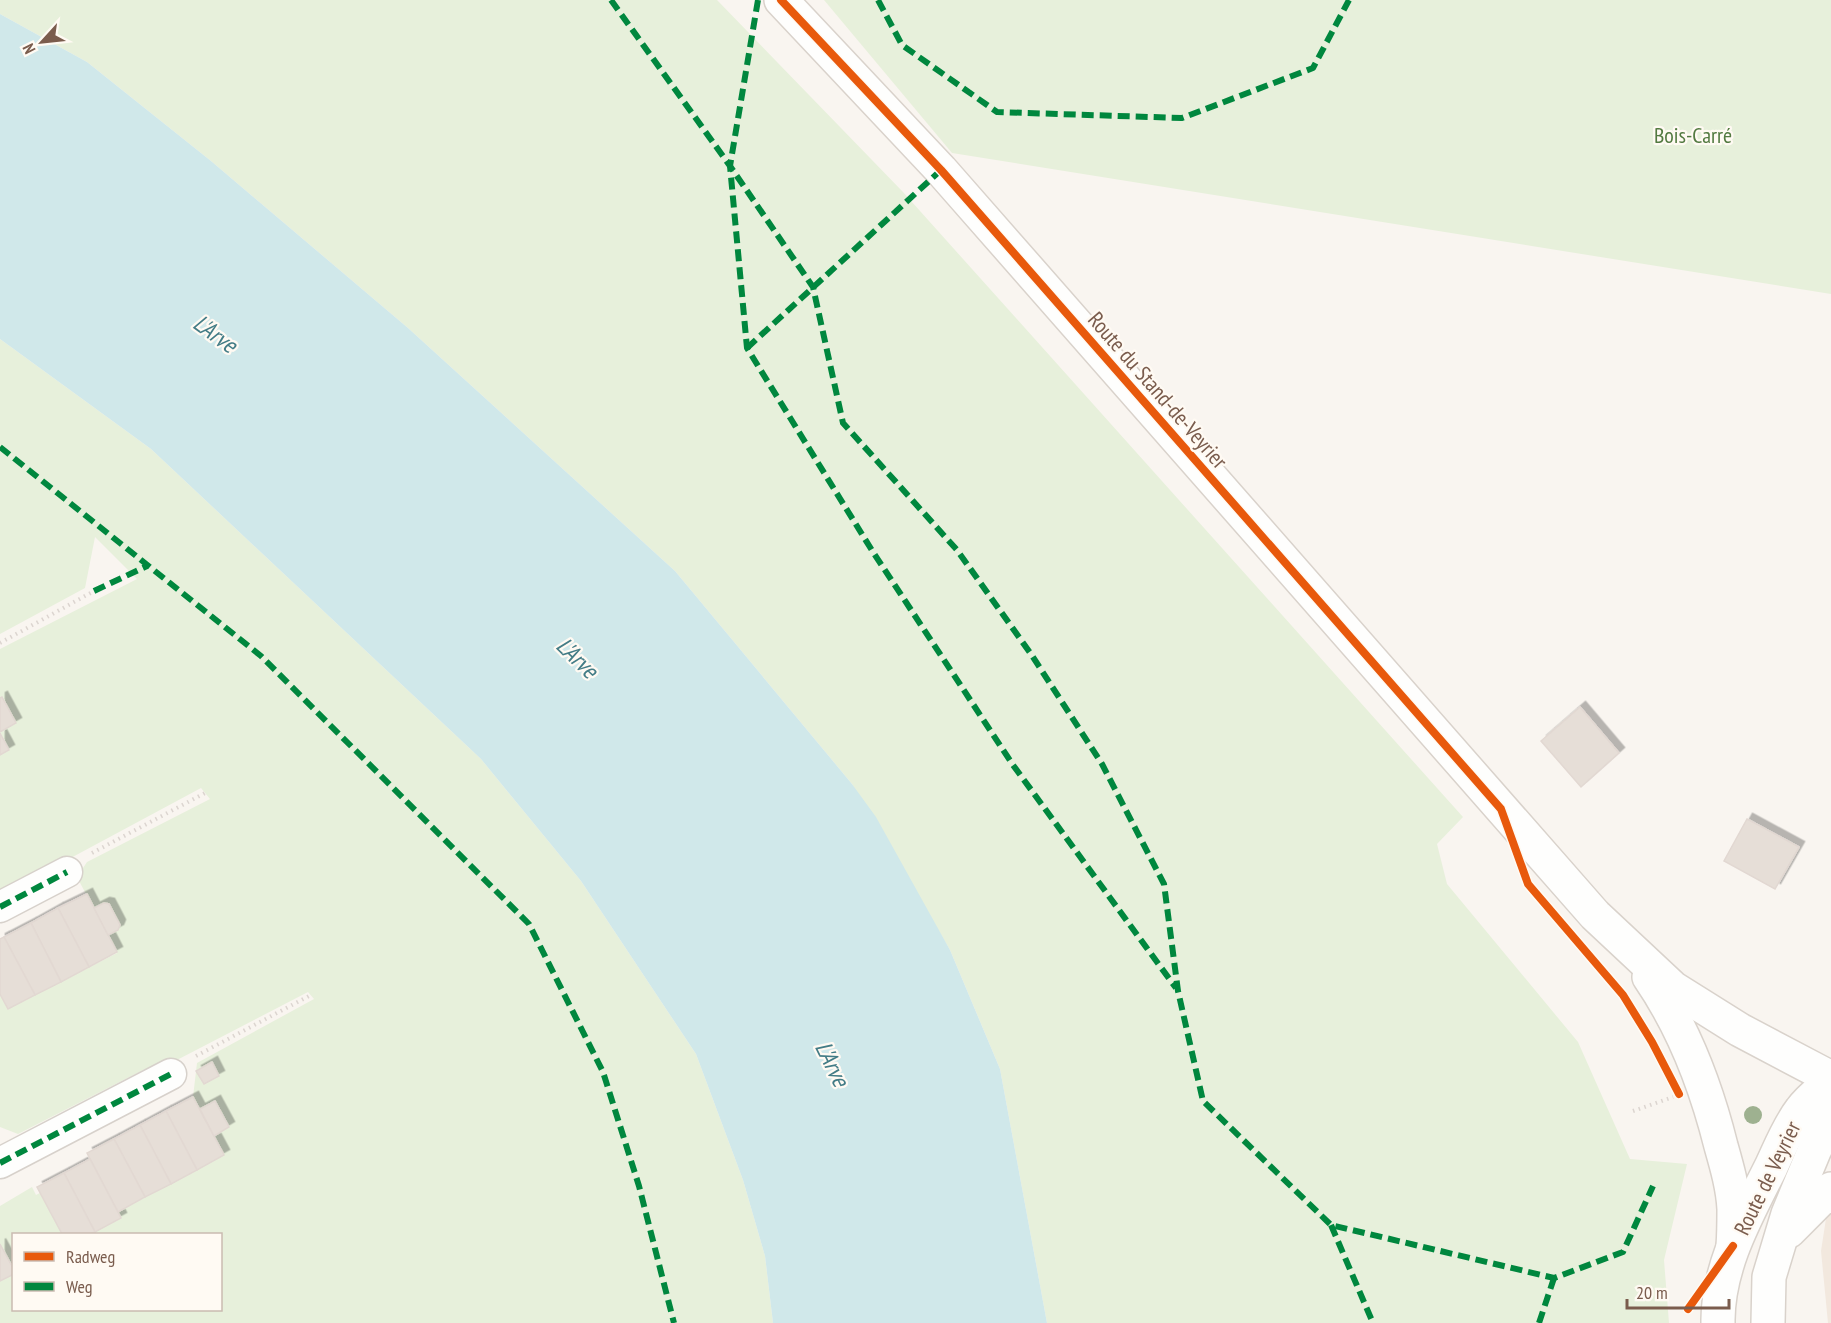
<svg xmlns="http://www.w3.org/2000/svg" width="1831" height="1323" font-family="'PT Sans Narrow',sans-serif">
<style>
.residential{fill:#f2e8de}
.green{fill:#e7f0db}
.water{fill:#d0e8ea}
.building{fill:#e6ded7;stroke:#e2d8d2;stroke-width:1.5;filter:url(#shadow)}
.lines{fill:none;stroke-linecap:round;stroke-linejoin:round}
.pedestrian-casing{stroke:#d7d1cb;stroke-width:33}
.secondary-casing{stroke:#d9d2cb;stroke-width:36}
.path{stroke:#dcd5d0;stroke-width:4;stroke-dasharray:1.5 4.5;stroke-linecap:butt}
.pedestrian{stroke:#fefefd;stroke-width:30}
.secondary{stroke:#fefefd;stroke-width:33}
.quiet{stroke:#00873e;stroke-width:6;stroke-dasharray:12 6;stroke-linecap:butt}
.cycleway-casing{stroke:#fffaf3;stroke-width:11}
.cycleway{stroke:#e8590c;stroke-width:8}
.tree{fill:#9eb190}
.labels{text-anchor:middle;stroke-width:4.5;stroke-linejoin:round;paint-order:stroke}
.park-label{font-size:22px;fill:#537a41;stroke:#fffaf3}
.street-label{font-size:22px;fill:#7a5c4d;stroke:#fffaf3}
.water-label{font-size:24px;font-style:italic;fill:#437c86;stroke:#fffaf3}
</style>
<defs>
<filter id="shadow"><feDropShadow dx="5.5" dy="-5.5" stdDeviation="0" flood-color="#0004"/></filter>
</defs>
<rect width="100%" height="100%" fill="#f9f5f0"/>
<path class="residential" d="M1831,1205V1323H1828L1821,1251L1827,1212Z"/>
<g class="green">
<path d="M0,0H717L903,192L1463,817L1437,844L1447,884L1578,1042L1630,1159L1687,1164L1664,1260L1669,1323H1047L1000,1069L950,950L852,784L675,571L408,328L211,161L87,62L0,14Z"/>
<path d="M824,0H1831V294L952,153Z"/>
<path d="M0,339L151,449L481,759L581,881L696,1054L743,1180L765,1256L773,1323H0V1281L13,1274L14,1310H220V1234H89L121,1218L118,1212L224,1155L193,1097L197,1063L314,999L308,992L148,1075L145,1069L18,1134L0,1127V939L4,937L35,995L117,953L77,877L87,862L210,799L201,788L0,896V755L9,750L0,732V649L137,579L95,537L85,588L0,634Z"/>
<path d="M32,1187L36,1195L40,1193L62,1234H14L13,1270L0,1244V1206Z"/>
</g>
<path class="water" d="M0,14L87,62L211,161L408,328L675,571L852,784L876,817L950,950L1000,1069L1047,1323H773L765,1256L743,1180L696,1054L581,881L481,759L151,449L0,339Z"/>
<g class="building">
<path d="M2,697L16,723L0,732V698Z"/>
<path d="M1580,707L1619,753L1581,787L1541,741Z"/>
<path d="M0,733L9,750L0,755Z"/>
<path d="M1747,819L1799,847L1775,889L1724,861Z"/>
<path d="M87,894L117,952L89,967L58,908Z"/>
<path d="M104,903L109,904L120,925L118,930L108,935L94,908Z"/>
<path d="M58,908L89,967L61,982L31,923Z"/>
<path d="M31,923L61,982L35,995L4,937Z"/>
<path d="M4,937L35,995L8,1009L0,994V939Z"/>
<path d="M212,1062L219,1076L204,1084L196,1071Z"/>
<path d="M193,1097L224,1155L197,1170L166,1111Z"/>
<path d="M215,1101L229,1127L214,1136L200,1109Z"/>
<path d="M166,1111L197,1170L171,1184L140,1125Z"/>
<path d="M140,1125L171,1184L145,1197L114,1139Z"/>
<path d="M114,1139L145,1197L118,1212L87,1153Z"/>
<path d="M90,1159L121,1218L95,1232L64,1173Z"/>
<path d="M64,1173L95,1232L89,1234H62L37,1187Z"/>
<path d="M0,1244L14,1270V1274L0,1281Z"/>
</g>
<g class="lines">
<g class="pedestrian-casing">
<g id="pedestrian">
<path d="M0,907L67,872"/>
<path d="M0,1163L171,1074"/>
</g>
</g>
<g class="secondary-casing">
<g id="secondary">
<path d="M781,0L941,170L1595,915L1673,988L1740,1030L1831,1078"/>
<path d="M1649,977C1684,1028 1706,1086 1721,1146C1727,1167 1733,1188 1734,1209C1734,1222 1734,1234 1733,1246"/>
<path d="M1789,1231L1831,1189"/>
<path d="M1718,1323C1717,1267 1747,1215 1771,1167C1780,1148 1788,1127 1801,1110C1809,1099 1821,1090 1831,1081"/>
<path d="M1768,1323L1769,1277L1788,1214L1815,1149L1827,1126L1831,1095"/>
</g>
</g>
<g class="path">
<path d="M0,643L94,591"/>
<path d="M92,853L205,793"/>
<path d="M196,1056L309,996"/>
<path d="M1633,1111L1673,1097"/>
</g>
<use href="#pedestrian" class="pedestrian"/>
<use href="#secondary" class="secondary"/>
<g class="quiet">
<path d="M611,0L730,166L813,287L843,423L957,550L1031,654L1102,764L1164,884L1178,991L1203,1101L1331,1225L1554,1278L1623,1252L1653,1186"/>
<path d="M758,0L730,166L747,348L873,552L1013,765L1176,988"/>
<path d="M878,0L902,45L997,112L1182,118L1313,68L1349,0"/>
<path d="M747,348L941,170"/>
<path d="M0,447L261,656L529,924L603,1072L639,1186L674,1323"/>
<path d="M94,591L147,566"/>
<path d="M0,907L67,872"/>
<path d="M0,1163L171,1074"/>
<path d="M1331,1225L1373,1323"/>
<path d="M1539,1323L1554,1278"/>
</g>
<g class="cycleway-casing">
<g id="cycleway">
<path d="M781,0L941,170L1501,809L1528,884L1623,995L1652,1042L1679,1094"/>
<path d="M1688,1309L1733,1246"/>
</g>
</g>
<use href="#cycleway" class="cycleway"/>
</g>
<circle class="tree" cx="1753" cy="1115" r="9"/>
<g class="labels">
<g class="park-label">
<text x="1693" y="143">Bois-Carré</text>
</g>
<g class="street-label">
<text transform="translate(1158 390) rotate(49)" y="8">Route du Stand-de-Veyrier</text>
<text transform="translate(1767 1178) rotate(-64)" y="8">Route de Veyrier</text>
</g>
<g class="water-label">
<text transform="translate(215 334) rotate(36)" y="8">L'Arve</text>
<text transform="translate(577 658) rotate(44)" y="8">L'Arve</text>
<text transform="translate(832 1064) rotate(64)" y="8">L'Arve</text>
</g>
</g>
<rect x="12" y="1233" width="210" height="78" fill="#fffaf3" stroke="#cabbb1" stroke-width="1.5"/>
<rect x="24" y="1252" width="30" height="9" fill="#e8590c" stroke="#cabbb1" stroke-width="1.5"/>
<text x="66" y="1263" font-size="18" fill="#7a5c4d">Radweg</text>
<rect x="24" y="1282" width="30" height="9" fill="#00873e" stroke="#cabbb1" stroke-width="1.5"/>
<text x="66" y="1293" font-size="18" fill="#7a5c4d">Weg</text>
<g transform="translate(42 42) rotate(243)" stroke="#fffaf3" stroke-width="4.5" paint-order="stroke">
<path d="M0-4.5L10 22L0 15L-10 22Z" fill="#7a5c4d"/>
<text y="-9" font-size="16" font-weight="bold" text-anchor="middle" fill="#7a5c4d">N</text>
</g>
<path d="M1627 1299v9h102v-9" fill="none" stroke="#7a5c4d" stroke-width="3"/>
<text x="1636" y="1299" font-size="18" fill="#7a5c4d" stroke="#fffaf3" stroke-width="4.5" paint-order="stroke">20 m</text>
</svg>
